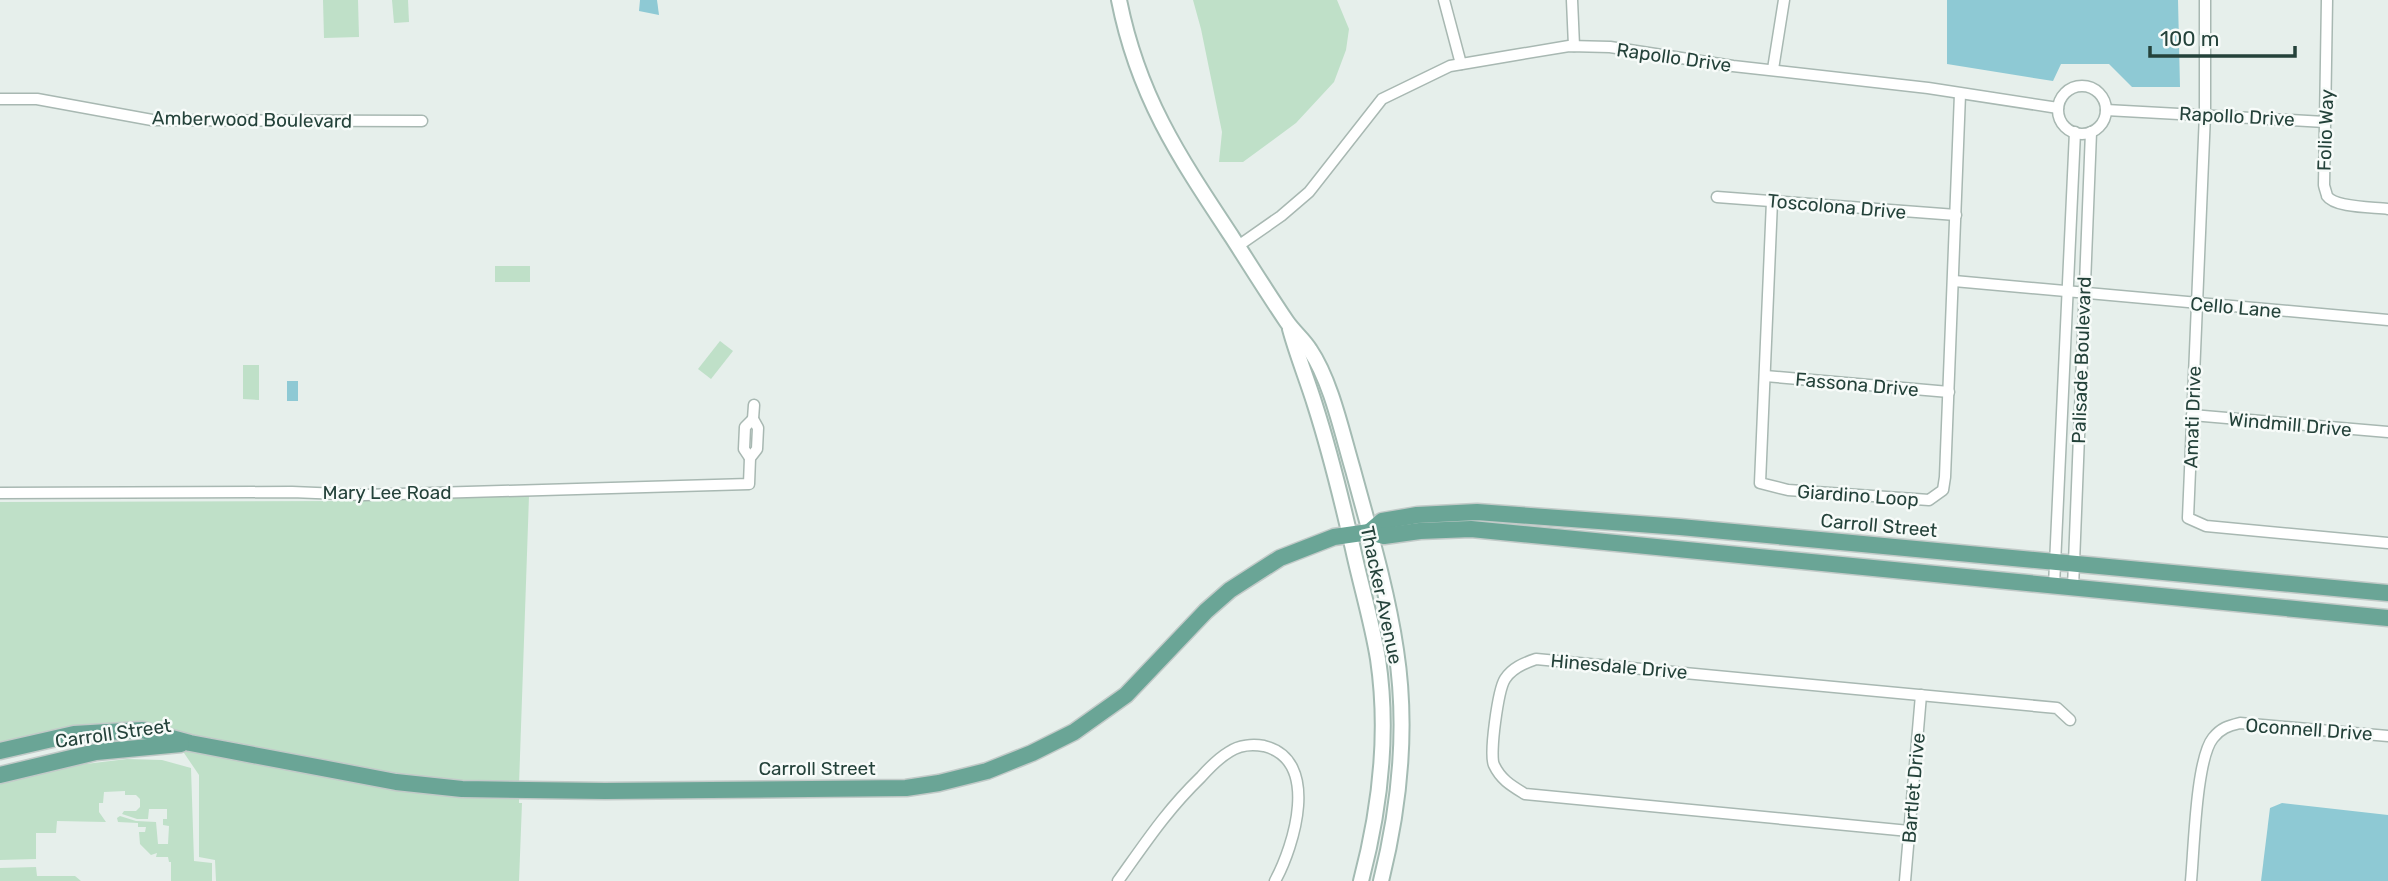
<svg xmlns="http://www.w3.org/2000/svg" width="2388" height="881" font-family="Rubik,sans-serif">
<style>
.green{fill:#bfe0c8}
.water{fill:#8ec9d4}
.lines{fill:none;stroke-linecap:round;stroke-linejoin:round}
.street-casing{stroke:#a8b8b2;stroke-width:13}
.secondary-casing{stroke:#a4bbb3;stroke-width:18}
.primary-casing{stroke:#c2cac8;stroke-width:19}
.street{stroke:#fff;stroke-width:10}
.secondary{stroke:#fff;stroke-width:14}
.primary{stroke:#6aa596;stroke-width:16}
.labels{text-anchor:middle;stroke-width:5;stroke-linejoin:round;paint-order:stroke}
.street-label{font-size:19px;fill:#24423a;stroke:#f7fbf9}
</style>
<rect width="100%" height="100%" fill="#e6efeb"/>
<g class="green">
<path d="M323,0H358L359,37L324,38Z"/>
<path d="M392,0H408L409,22L394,23Z"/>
<path d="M1193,0H1337L1349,29L1346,50L1334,82L1296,123L1243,162H1219L1222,132L1201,29Z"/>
<rect x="495" y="266" width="35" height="16"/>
<path d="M720,341L733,351L711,379L698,369Z"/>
<path d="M243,365H259V400L243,399Z"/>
<path d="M529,496L519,785L463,783L397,777L195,738L143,724L0,746V502L358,501Z"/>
<path d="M190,749L519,796V803H522L519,881H216L215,860L199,857V775L182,750Z"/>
<path d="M127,759L162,760L191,768L194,861L212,863V881H171V862H169L168,857H156L157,853L151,855L140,844L139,832H145L146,827H138V823L118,822L117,818L120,816L136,821L156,822L158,844H168L169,826L163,825V819H167V809H149L148,819H137L122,814L124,811H136L140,807V799L136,795H125V791L104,792L103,803H99V812L106,822L57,821L56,833H36V859L0,860V783L69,766Z"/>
<path d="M36,867L37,876H75L81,881H0V868Z"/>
</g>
<g class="water">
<path d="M640,0H657L659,15L639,11Z"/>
<path d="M1947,0H2178L2180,87H2132L2109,64H2061L2053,81L1947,64Z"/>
<rect x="287" y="381" width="11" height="20"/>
<path d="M2282,803L2388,815V881H2261L2270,808Z"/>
</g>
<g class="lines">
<g class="street-casing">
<g id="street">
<path d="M1444,0L1461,64"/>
<path d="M1572,0L1574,46"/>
<path d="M2205,0V114L2188,518L2206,526L2388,543"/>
<path d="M2327,0L2324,185C2324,186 2327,195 2327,196C2335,208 2374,207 2388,209"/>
<path d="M1773,69L1784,0"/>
<circle cx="2082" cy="110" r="24"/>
<path d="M0,99H37L152,120L422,121"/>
<path d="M2106,110L2325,122"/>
<path d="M1717,197L1956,215"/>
<path d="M1772,201L1760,483L1788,490L1929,500L1943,490L1945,477L1960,94"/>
<path d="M1238,246L1281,216L1309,192L1382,99L1450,66L1509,56L1569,46L1610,47L1733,66L1928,88L2058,108"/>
<path d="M1954,281L2388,320"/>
<path d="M1765,376L1949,392"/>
<path d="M2192,415L2388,432"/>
<path d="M750,458L744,449L745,427L753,419"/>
<path d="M0,493L292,492L364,495L749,484L750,458L757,449L758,428L753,419L754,405"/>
<path d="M2054,586L2075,132"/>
<path d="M2073,588L2091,132"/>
<path d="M1909,831L1525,794C1512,786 1501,780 1494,765C1489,755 1498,690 1505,679C1512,668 1524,663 1536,659L2057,708L2070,720"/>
<path d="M1118,881C1146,842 1166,811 1201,777C1209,768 1219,758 1229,752C1239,745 1253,744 1264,746C1321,760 1294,846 1275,881"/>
<path d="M1905,881L1921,695"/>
<path d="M2191,881C2194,850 2196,759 2213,738C2221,728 2228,726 2240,723L2388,736"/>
</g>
</g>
<g class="secondary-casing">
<g id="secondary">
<path d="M1119,0C1138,96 1179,157 1232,237C1250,265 1268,294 1287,322C1294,332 1304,340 1310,350C1331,381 1342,433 1353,470C1369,529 1387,589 1396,650C1408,728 1400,805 1381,881"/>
<path d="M1290,329C1297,355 1307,379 1315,405C1330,452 1342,501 1353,549C1361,586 1372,622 1378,659C1389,733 1380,809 1361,881"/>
</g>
</g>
<g class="primary-casing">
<g id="primary">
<path d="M1369,532L1382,521L1417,515L1477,512L1680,527L2388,593"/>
<path d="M0,751L74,734L142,730L190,743L396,782L462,789L605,791L906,788L939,783L987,771L1032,753L1074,732L1126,695L1206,611L1230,590L1280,558L1334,537L1369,532L1384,536L1420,531L1471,529L2388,618"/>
<path d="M0,775L96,752L181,744"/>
</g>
</g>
<use href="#street" class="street"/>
<use href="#secondary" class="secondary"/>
<use href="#primary" class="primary"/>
</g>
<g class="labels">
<g class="street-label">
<text transform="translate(1674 57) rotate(8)" y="7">Rapollo Drive</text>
<text transform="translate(2237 116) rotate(3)" y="7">Rapollo Drive</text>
<text transform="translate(252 119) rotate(1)" y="7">Amberwood Boulevard</text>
<text transform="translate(2325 130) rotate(-88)" y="7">Folio Way</text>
<text transform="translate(1837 206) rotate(5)" y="7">Toscolona Drive</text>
<text transform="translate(2236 307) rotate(5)" y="7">Cello Lane</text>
<text transform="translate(2081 360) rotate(-88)" y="7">Palisade Boulevard</text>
<text transform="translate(1857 384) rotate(5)" y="7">Fassona Drive</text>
<text transform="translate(2192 417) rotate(-88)" y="7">Amati Drive</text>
<text transform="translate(2290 424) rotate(5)" y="7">Windmill Drive</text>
<text x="387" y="499">Mary Lee Road</text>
<text transform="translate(1858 495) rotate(4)" y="7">Giardino Loop</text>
<text transform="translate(1879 525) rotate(5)" y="7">Carroll Street</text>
<text transform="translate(1382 595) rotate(78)" y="7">Thacker Avenue</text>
<text transform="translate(1619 666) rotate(5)" y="7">Hinesdale Drive</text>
<text transform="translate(2309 729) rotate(4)" y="7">Oconnell Drive</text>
<text transform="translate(113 733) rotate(-8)" y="7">Carroll Street</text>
<text x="817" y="775">Carroll Street</text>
<text transform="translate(1913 788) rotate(-85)" y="7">Bartlet Drive</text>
</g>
</g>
<path d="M2150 46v10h145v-10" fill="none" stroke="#24423a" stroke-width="3.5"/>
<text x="2160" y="46" font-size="21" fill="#24423a" stroke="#f7fbf9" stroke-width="5" paint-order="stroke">100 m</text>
</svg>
